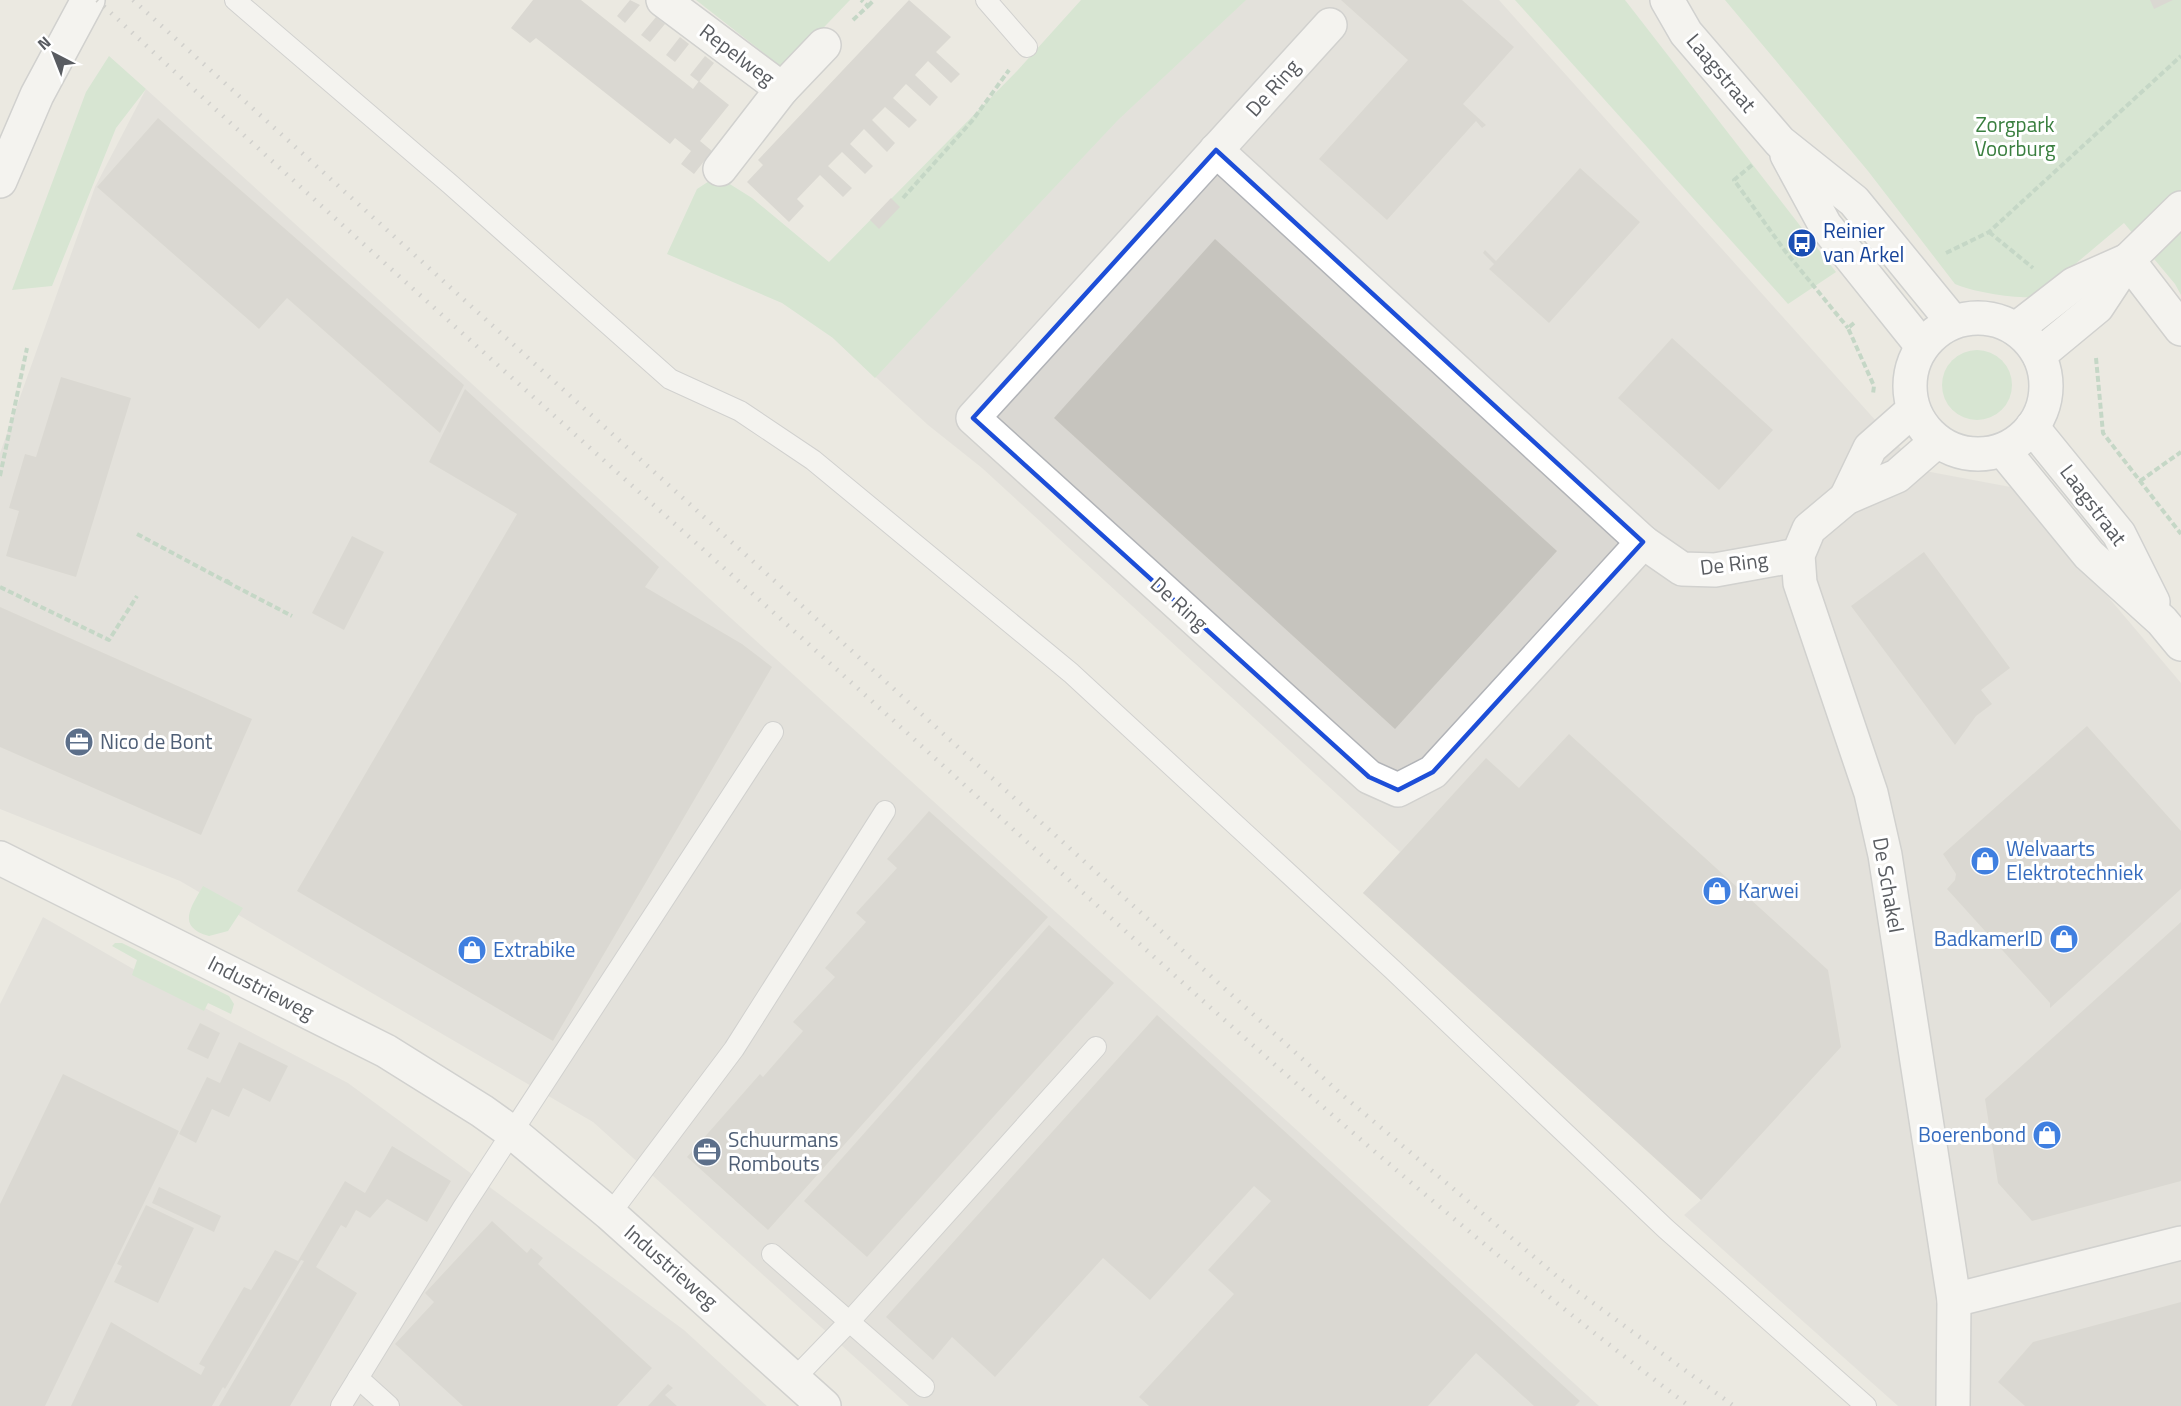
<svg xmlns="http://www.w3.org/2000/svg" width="2181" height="1406" font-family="'Titillium Web',sans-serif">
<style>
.industrial{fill:#dad8d3}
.green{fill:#bee1bf}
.building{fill:#c6c4be}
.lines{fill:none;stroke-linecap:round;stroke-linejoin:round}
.lane-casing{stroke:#b1b3b7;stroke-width:22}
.street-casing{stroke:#b1b3b7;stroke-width:36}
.secondary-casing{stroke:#b0b3b8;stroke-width:36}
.path{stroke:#98c1a5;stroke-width:4;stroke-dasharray:6 3;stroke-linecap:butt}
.lane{stroke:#fff;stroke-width:20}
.street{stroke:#fff;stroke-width:33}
.secondary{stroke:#fff;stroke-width:33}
.rail{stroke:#b1b2b2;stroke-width:4.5;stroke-dasharray:1.5 8;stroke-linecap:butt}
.marked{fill:none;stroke:#1d4ed8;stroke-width:4.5;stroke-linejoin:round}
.labels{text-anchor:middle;stroke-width:6;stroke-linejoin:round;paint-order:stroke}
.street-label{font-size:21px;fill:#595c61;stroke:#fff}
.park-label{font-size:21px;fill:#3a7f3f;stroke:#fff}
.transit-label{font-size:21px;fill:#164399;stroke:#fff;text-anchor:start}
.service-label{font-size:21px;fill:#4e5e75;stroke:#fff;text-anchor:start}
.shop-label{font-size:21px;fill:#366cbe;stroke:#fff;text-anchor:start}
</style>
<rect width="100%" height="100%" fill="#ebe9e1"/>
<g class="industrial">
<path d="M1139,0H1499L1920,470L2016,488L2181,683V1406H1898L1684,1215L1701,1200L1363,893L1400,852L982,468L928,425L833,338Z"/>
<path d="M146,89L1310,1142L1599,1406H909L593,1122L180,881L0,809V453L95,187Z"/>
<path d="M43,917L161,985L348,1083L684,1330L767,1406H0V1004Z"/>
</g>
<g class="green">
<path d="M696,0H850L784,69Z"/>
<path d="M1081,0H1246L1118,120L875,378L833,338L782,303L667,254L697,189L717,176L752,198L829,262L1017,71Z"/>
<path d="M1515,0H1625L1836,272L1788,304Z"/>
<path d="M1725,0H2181V295L2175,284L2124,223L2036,297C2017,299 1972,292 1955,284L1868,171Z"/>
<path d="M109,56L146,89L116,128L52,286L12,290L86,92Z"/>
<circle cx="1977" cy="385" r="35"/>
<path d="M203,886L243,908L228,931L209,936C176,927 191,907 203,886Z"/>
<path d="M115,943H122L229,996L234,1004L231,1014L208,1003L204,1011L132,975L137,960L112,946Z"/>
</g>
<g class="building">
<path d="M533,0H581L693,89L699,81L729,105L700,141L712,151L694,174L681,164L691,151L675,138L670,144L536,38L530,43L511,28Z"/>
<path d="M630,0L640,5L625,23L617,16Z"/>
<path d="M909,0L951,37L936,52L960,74L951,83L928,61L915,75L938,97L930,106L906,84L893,98L917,120L909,128L885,107L872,120L895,143L887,152L864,129L850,144L873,166L865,174L842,152L828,166L852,188L843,197L820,175L797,199L804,206L789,222L747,182L763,165L758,160Z"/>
<path d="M1341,0H1462L1514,47L1463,104L1486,125L1482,128L1476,121L1387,220L1319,159L1408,60Z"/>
<path d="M2150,0H2173L2154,9Z"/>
<path d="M656,17L665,24L650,42L641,35Z"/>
<path d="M680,37L689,44L675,62L666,55Z"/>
<path d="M705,56L714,63L699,82L690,75Z"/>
<path d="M158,118L464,385L440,433L287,298L259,329L97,187Z"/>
<path d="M1580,168L1640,222L1549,323L1489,269L1494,264L1483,253L1485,250L1496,261Z"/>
<path d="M891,198L900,207L879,229L870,220Z"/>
<path d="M1215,239L1557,551L1395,729L1054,418Z"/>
<path d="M1672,338L1773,430L1719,490L1618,398Z"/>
<path d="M61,377L131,398L76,577L6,556L19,511L9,508L25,454L36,457Z"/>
<path d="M465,389L659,567L645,587L742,644L772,667L553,1041L297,891L517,514L429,462Z"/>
<path d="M352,536L384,552L344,630L312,613Z"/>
<path d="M1924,552L2010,668L1981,690L1992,704L1976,716L1955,745L1851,606Z"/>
<path d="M0,607L252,719L201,835L0,747Z"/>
<path d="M2087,726L2181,831V889L2050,1008V1003L1947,889L1955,880L1956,874L1943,854Z"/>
<path d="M1569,734L1828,970L1841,1047L1701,1200L1363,893L1486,758L1519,788Z"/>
<path d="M929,811L1048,917L768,1230L687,1157L760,1074L763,1077L803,1031L793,1022L835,977L825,968L866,922L856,913L897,868L887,859Z"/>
<path d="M2181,922V1181L2032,1221L1998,1183L1985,1099Z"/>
<path d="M1049,925L1114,983L867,1257L804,1201Z"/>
<path d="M1157,1015L1580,1401L1575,1406H1534L1476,1353L1428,1406H1149L1139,1397L1234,1294L1208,1270L1271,1201L1254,1186L1150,1300L1103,1258L995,1377L952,1337L933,1360L886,1317Z"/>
<path d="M200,1023L220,1033L208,1059L187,1049Z"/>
<path d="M239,1042L288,1066L270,1102L243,1088L229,1117L212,1109L196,1143L179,1134L207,1077L220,1083Z"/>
<path d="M63,1074L179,1131L45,1406H0V1204Z"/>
<path d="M392,1146L451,1181L427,1222L387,1199L370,1218L356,1210L346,1228L341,1225L316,1267L357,1293L290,1406H219L304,1261L301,1260L225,1389L223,1387L212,1406H71L111,1322L201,1375L205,1367L199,1364L244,1287L251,1290L275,1250L298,1261L345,1181L365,1193Z"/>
<path d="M159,1187L221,1216L214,1232L152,1203Z"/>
<path d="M146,1205L194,1228L158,1303L114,1282L122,1266L117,1264Z"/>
<path d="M492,1221L527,1253L531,1248L543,1258L538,1264L652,1368L617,1406H463L395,1344L434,1302L425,1293Z"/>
<path d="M2181,1302V1406H2025L1998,1382L2033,1342Z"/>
<path d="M668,1384L673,1388L665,1395L677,1406H648Z"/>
</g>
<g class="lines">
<g class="lane-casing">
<g id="lane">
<path d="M235,0L450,184L670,379L740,411L813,460L1071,673L1392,969L1666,1229L1866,1406"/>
<path d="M986,0L1027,47"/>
<path d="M610,1214L734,1049L885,811"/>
<path d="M772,1254L924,1387"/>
<path d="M358,1378L389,1406"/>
<path d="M794,1379L849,1322L1096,1047"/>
<path d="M341,1406L462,1209L773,732"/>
</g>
</g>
<g class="street-casing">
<g id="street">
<path d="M663,0L782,89L824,45"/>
<path d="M1330,25L973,418L1369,777L1398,790L1433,772L1643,542"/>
<path d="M1216,150L1643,542L1682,569L1715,570L1798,555"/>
<path d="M720,169L782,89"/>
<path d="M0,181L37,95L88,0"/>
<path d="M2128,260L2181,329"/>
<path d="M2016,329L2074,284L2128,260"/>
<path d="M2039,355L2097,307L2128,260L2181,208"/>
<path d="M1937,441L1897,476L1846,498L1809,529L1798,555L1800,583L1871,793L1885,855L1954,1300L1953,1406"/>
<path d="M1846,498L1870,448L1913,410"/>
<path d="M0,858L386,1051L482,1111L513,1133L610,1214L824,1406"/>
<path d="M1954,1300L2181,1243"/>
</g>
</g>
<g class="secondary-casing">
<g id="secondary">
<path d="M1667,0L1686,33L1780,142L1854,201L1953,322"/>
<path d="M1787,155L1825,225L1922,346"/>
<circle cx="1978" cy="386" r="68"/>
<path d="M2032,427L2119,534L2153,602"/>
<path d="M2003,450L2089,555L2162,621L2181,644"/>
</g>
</g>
<g class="path">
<path d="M868,6L874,0"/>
<path d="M853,20L868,6L861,0"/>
<path d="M1752,165L1734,180L1785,251L1848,328"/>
<path d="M903,198L972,121L1009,70"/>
<path d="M1989,232L2033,268"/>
<path d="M1946,253L1989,232L2181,56"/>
<path d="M1854,323L1848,328L1874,386L1873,394"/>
<path d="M2096,358L2103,433L2181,534"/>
<path d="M0,476L27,348"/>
<path d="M2140,481L2181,452"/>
<path d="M137,534L227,582L230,577"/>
<path d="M227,582L292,616"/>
<path d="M0,587L109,640L137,596"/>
</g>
<use href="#lane" class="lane"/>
<use href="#street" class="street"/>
<use href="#secondary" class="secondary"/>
<g class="rail">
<path d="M97,0C363,247 635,487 905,731C1161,963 1413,1198 1689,1406"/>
<path d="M133,0L1340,1093L1559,1278L1734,1406"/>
</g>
</g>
<path d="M0 0H2181V1406H0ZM1216,150L1643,542L1433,772L1398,790L1369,777L973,418Z" fill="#ebe9e1" fill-opacity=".55" fill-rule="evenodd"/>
<path class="marked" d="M1216,150L1643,542L1433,772L1398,790L1369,777L973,418Z"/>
<defs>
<g id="bus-disc" transform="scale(1.5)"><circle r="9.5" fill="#1a4fb4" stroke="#fff"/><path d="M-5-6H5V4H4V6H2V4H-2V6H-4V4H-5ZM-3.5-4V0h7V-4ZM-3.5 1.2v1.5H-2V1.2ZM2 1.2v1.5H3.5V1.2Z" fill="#fff"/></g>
<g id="office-disc" transform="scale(1.5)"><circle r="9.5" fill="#5c6f8a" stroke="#fff"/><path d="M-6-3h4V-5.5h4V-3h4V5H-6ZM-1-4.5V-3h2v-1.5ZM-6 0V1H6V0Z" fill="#fff"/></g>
<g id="shop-disc" transform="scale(1.5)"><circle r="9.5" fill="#3f7fe0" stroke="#fff"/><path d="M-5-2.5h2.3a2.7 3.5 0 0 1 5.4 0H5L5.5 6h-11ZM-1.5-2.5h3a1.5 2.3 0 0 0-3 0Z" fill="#fff"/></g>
</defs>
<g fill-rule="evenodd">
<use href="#bus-disc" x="1802" y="243"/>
<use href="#office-disc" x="79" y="742"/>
<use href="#shop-disc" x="1985" y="861"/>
<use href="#shop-disc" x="1717" y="891"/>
<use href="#shop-disc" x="2064" y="939"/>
<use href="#shop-disc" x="472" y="950"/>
<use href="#shop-disc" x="2047" y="1135"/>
<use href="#office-disc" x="707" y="1152"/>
</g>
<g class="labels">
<g class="street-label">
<text transform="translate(737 55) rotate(37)" y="7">Repelweg</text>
<text transform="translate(1721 73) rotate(50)" y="7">Laagstraat</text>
<text transform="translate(1273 88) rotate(-48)" y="7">De Ring</text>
<text transform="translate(2093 505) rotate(53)" y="7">Laagstraat</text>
<text transform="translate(1734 564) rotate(-7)" y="7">De Ring</text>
<text transform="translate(1179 604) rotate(42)" y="7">De Ring</text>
<text transform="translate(1888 885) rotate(80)" y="7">De Schakel</text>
<text transform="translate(261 988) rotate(27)" y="7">Industrieweg</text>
<text transform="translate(671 1267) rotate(41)" y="7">Industrieweg</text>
</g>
<g class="park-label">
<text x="2015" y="132">Zorgpark<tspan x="2015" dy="24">Voorburg</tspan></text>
</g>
<g class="transit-label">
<text x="1823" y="238">Reinier<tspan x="1823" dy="24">van Arkel</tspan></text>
</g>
<g class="service-label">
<text x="100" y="749">Nico de Bont</text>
<text x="728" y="1147">Schuurmans<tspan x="728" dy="24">Rombouts</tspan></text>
</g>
<g class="shop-label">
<text x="2006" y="856">Welvaarts<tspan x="2006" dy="24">Elektrotechniek</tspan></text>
<text x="1738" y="898">Karwei</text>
<text x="2043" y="946" text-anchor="end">BadkamerID</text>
<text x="493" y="957">Extrabike</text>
<text x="2026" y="1142" text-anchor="end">Boerenbond</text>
</g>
</g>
<g transform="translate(54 54) rotate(318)" stroke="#ffffff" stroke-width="4.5" paint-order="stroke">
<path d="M0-4.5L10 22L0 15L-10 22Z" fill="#595c61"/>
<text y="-9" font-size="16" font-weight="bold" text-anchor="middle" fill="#595c61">N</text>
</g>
</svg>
